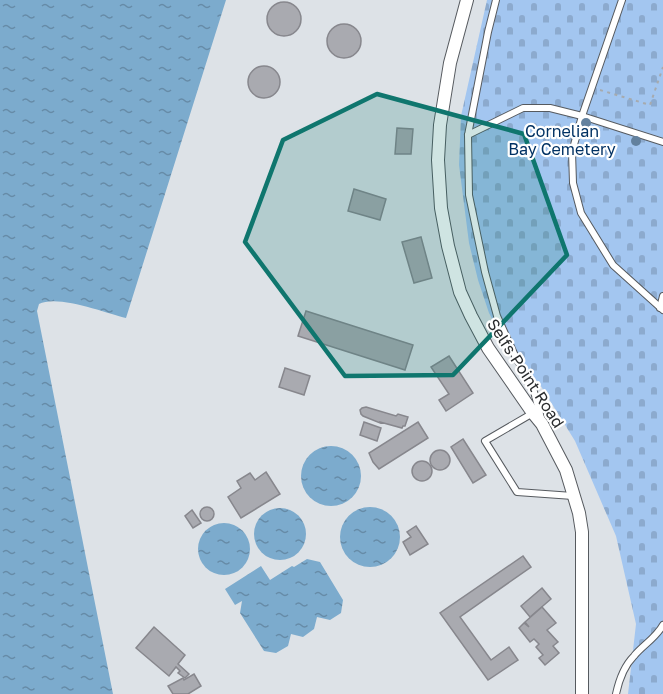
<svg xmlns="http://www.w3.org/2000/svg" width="663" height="694" font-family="'Golos Text',sans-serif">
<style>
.cemetery{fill:url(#cemetery-stones)}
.water{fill:url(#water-ripples)}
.building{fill:#a9aab0;stroke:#87878d;stroke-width:1.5}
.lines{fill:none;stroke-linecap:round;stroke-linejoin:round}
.service-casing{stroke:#565a5f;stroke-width:8}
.minor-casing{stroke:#565a5f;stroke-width:14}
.path{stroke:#a6aaae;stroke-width:2;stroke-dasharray:3 4.5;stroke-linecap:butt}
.service{stroke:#fff;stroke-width:6}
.minor{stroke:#fff;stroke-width:12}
.tree{fill:#63819e}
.marked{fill:#0f766e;fill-opacity:0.2;stroke:#0f766e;stroke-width:4.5;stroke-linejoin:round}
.labels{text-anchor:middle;stroke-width:4.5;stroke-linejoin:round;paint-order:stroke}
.park-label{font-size:16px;fill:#003163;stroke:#fff}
.street-label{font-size:16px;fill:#2a2c2e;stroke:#fff}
</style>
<defs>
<pattern id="cemetery-stones" width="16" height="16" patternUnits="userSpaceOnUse" patternTransform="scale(1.5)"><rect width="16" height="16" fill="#a3c6f0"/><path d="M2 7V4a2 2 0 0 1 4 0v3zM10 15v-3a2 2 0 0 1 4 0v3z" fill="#8caace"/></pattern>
<pattern id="water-ripples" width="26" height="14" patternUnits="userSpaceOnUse" patternTransform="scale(1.5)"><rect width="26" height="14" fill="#7cabcd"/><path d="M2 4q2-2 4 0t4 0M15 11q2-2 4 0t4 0" fill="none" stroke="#668ba7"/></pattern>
</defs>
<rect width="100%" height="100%" fill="#dde2e7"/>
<path class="cemetery" d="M487,0H663V694H628L636,624L616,536L575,441L539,383L510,353L489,313L478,280L469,243L459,165L461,116Z"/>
<g class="water">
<path d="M0,0H226L126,318C106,313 57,294 39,304L37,311L113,694H0Z"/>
<circle cx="331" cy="476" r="30"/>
<circle cx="370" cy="537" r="30"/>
<circle cx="280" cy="534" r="26"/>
<circle cx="224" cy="549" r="26"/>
<path d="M307,559L320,562L343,600L341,613L330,620L317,617L314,629L303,637L291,634L288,646L276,653L264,651L240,613L242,601L235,605L225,589L261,566L270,580L292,566L294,567Z"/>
</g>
<g class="building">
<circle cx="284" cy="19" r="17"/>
<circle cx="344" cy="41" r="17"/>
<circle cx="264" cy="82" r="16"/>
<path d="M397,128L413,129L411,154H395Z"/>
<path d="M354,189L386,199L380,220L348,211Z"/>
<path d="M421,237L432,278L414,283L402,242Z"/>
<path d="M306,311L413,345L405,370L298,336Z"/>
<path d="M449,356L473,393L446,411L439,400L449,394L431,367Z"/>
<path d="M285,368L310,376L304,395L279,387Z"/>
<path d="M366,407L396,416L398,414L408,417L405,426H403L402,428L380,422V423L363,416L361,414L360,410L362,408Z"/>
<path d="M364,422L381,428L377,441L360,435Z"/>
<path d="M418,422L428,438L379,469L373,462L369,453Z"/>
<path d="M463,439L486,475L473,483L451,447Z"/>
<circle cx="440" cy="460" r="10"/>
<circle cx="422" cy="471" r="10"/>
<path d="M266,472L280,494L241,518L228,497L241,488L237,481L250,473L255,480Z"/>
<circle cx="207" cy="514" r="7"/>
<path d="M192,510L201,523L193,528L185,516Z"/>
<path d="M416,526L428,544L410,555L403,542L411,537L407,532Z"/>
<path d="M523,556L531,567L460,617L491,660L509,647L518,660L488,680L440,613Z"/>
<path d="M542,588L551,599L530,617L521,606Z"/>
<path d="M542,607L556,623L547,630L558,642L553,646L559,653L545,665L539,658L543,655L536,647L539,644L534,639L530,642L519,628L524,623L529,627L525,622Z"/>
<path d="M154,627L185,655L178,664L189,674L185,678L178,673L180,671L176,667L169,676L136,648Z"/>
<path d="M194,674L201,686L188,694H173L168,686L183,678L184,680Z"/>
</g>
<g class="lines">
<g class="service-casing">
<g id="service">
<path d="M496,0L488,32L468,135L469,195L485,272L497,316L516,358L532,384L541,418"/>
<path d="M622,0L582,116L572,152L573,183L581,213L613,265L663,310"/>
<path d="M468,135L523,108H550L582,116L663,142"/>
<path d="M660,308L663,296"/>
<path d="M533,413L485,441L517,492L573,496"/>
<path d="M616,694C619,680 624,666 634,656C643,645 656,638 663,625"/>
</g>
</g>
<g class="minor-casing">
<path id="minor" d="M467,0L450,63L440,125L438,160L441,208L448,246L460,292L471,316L488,348L533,413L542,424L566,470L579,513L582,532V694"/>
</g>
<path class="path" d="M600,90L650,105L663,67"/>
<use href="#service" class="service"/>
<use href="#minor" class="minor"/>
</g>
<g class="tree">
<circle cx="586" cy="123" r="5"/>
<circle cx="636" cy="141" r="5"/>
</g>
<path class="marked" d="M377,94L524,134L567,255L453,375L345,376L245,242L283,140Z"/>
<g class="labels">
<g class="park-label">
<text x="562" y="137">Cornelian<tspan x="562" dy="18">Bay Cemetery</tspan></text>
</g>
<g class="street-label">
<text transform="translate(526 373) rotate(57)" y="6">Selfs Point Road</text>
</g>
</g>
</svg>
